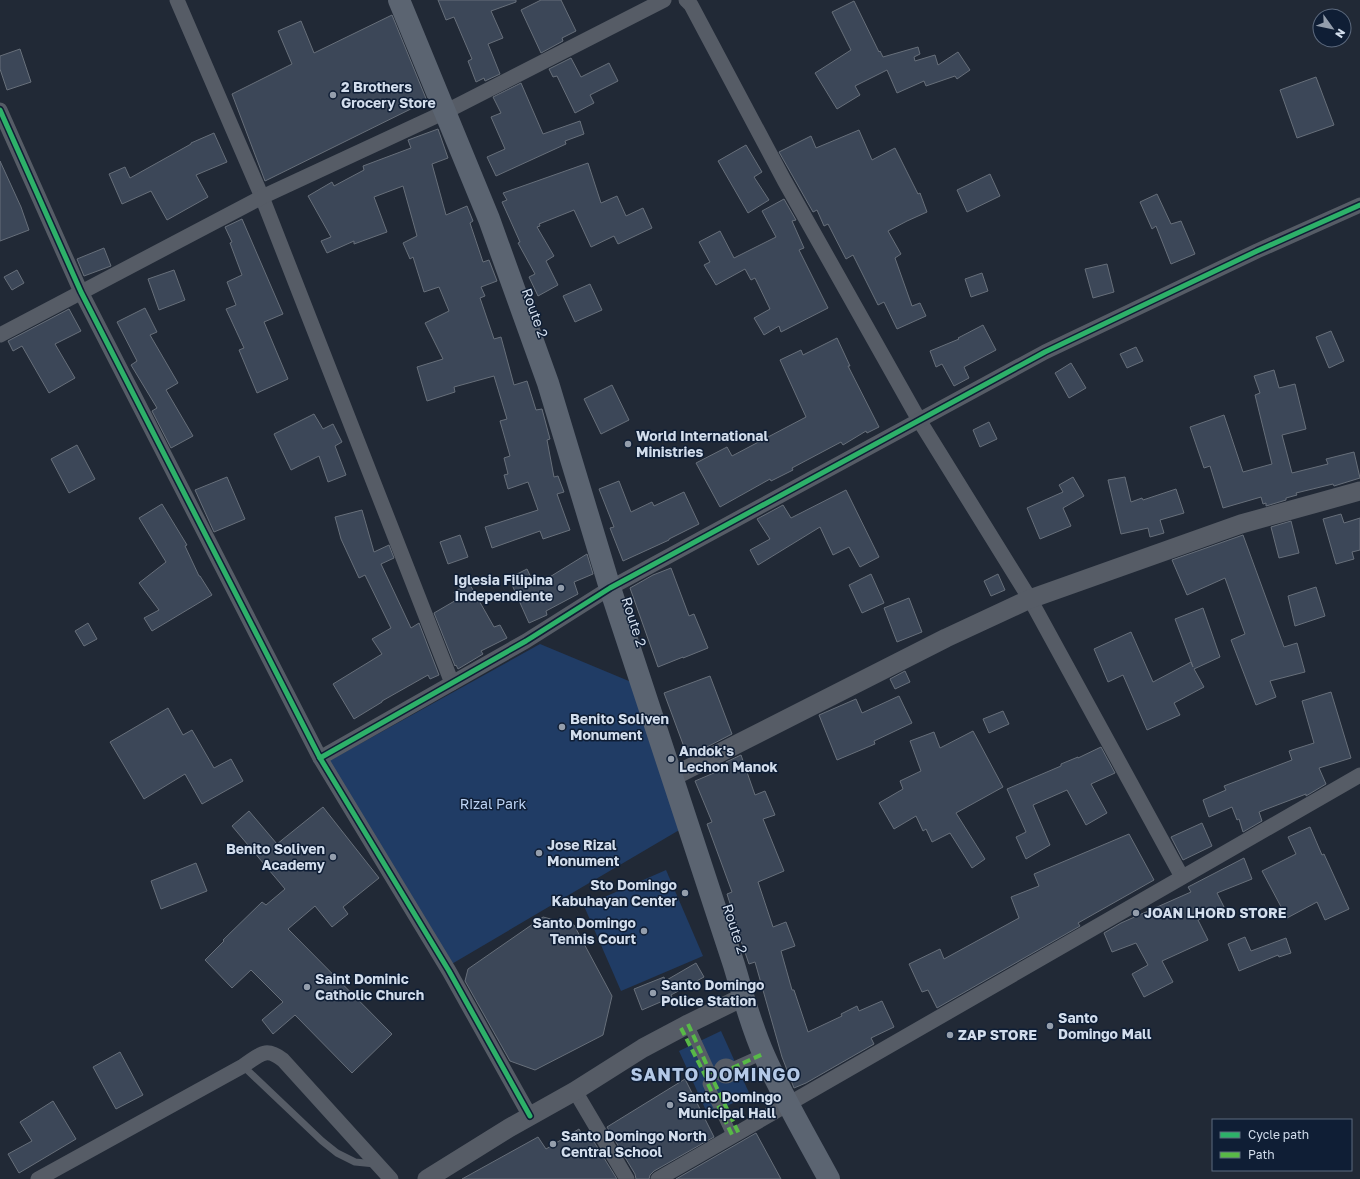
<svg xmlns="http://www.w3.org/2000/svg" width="1360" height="1179" font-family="'Golos Text',sans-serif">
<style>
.green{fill:#203c65}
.building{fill:#3c4758;stroke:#676f7a}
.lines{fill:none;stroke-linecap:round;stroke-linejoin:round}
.service{stroke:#565c66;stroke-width:7}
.pedestrian{stroke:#565c66;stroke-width:11}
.minor{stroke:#565c66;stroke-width:15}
.tertiary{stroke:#565c66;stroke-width:19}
.trunk{stroke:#5b6471;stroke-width:22}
.quiet{stroke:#58b947;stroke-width:4;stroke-dasharray:8 4;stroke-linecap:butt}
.cycleway-casing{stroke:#0f1e35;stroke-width:8}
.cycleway{stroke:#2db169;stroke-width:5}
.poi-dot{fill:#949eac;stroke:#0f1e35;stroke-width:1.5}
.labels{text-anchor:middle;stroke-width:3;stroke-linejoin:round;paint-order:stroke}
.poi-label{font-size:14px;font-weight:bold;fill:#d2ddec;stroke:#0f1e35;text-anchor:start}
.street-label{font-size:14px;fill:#d2ddec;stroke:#0f1e35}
.park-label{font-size:14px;fill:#bdd3f4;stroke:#0f1e35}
.district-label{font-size:18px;font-weight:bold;letter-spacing:1px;fill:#b4c9e7;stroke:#0f1e35}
</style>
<rect width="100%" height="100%" fill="#212936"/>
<g class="green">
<path d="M540,644L636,684L681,829L450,965L329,761Z"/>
<path d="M666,870L703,956L621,991L584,906Z"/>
<path d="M721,1031L750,1095L708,1115L679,1051Z"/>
</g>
<g class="building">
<path d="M438,0H516V2L491,11L503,38L488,44L500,74L485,81L484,78L476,82L468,61L472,59L454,17L446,20Z"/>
<path d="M541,0H561L576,31L562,38L563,41L541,53L521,10Z"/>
<path d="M854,1L879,52L880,51L883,57L918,47L920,54L914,57L915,61L935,55L938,65L958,52L970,70L957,79L955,76L926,86L924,81L897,93L887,70L855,86L860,95L837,109L815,73L851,50L832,12Z"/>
<path d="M392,15L427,101L265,181L232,94L292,64L278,31L301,21L314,53Z"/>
<path d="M20,49L31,82L7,90L0,69V56Z"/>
<path d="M571,58L581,77L609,63L618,81L590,95L594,103L575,113L557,76L553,77L549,69Z"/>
<path d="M1316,77L1334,125L1297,138L1280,90Z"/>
<path d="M521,83L543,134L580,121L584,134L565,141L566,144L496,176L487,157L505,149L491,117L501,113L493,97Z"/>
<path d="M438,129L448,158L432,164L446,215L467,206L473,221L470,223L483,262L489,260L497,281L481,287L485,296L480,298L494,339L501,337L514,385L527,381L536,410L542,409L550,439L547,440L554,477L558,476L564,492L557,494L570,530L543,539L540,531L492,548L485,527L538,510L528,482L508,489L504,475L508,474L504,458L510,456L500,421L507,419L494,376L454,387L455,392L427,401L417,367L443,359L425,323L449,311L439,287L424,292L413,257L410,259L403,243L417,236L403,186L374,197L387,232L354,244V241L327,253L321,241L331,237L308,196L332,182L334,186L364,170L363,166L411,148L408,140Z"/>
<path d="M859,130L872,160L895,148L918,194L920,193L927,212L907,221L888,231L901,254L895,258L912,306L920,303L926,316L897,329L884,302L878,305L853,255L846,259L828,224L824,226L817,210L813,212L779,152L811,136L816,148Z"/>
<path d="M214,133L227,162L196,175L208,197L167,220L151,191L122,204L109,174L125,167L130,178L191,144V143Z"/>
<path d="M746,145L762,172L754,177L769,200L748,213L718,161Z"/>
<path d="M0,161L21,207L29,230L0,241Z"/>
<path d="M588,163L601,203L617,196L626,216L643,208L652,228L618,244L614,236L591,247L574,210L539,224L540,226L537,227L554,256L546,261L558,285L538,296L529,277L535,274L518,243L520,242L502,202L507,200L503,193Z"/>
<path d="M990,174L1000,196L967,212L957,190Z"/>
<path d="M1157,194L1171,224L1181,221L1195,254L1171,264L1156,226L1152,229L1140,202Z"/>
<path d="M784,199L796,220L792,221L804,248L799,250L828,308L781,332L779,326L764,335L754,318L770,309L755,278L751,280L745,269L716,285L704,265L710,262L699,242L720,231L734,258L776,237L762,211Z"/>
<path d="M242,219L283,314L264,322L288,379L257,393L239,350L244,348L226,309L236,305L227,282L242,275L230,243L232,242L225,227Z"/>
<path d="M104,248L111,266L84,276L77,259Z"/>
<path d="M1107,264L1114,292L1093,298L1085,269Z"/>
<path d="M17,270L24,283L12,290L4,277Z"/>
<path d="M174,270L185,300L159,310L148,279Z"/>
<path d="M982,273L988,291L971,297L965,279Z"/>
<path d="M590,284L602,310L575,322L563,296Z"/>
<path d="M145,308L157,332L150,335L178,383L166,390L193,436L171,448L152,411L157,408L131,365L137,361L117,322Z"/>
<path d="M69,309L81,331L55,344L75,378L49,393L22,346L13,351L8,341Z"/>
<path d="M983,325L996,350L964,367L969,378L954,386L942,364L936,367L930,351L959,339L958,338Z"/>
<path d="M1331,331L1344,361L1329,368L1316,337Z"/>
<path d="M837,338L850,366H848L879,427L867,433L866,431L843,445L841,442L792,468L793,470L771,481L770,479L720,507L696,463L727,447L732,456L806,417L780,360L801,350L803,355Z"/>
<path d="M1136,347L1143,361L1127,368L1120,354Z"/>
<path d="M1071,363L1086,388L1069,398L1055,373Z"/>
<path d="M1274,370L1279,388L1295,384L1306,429L1282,435L1292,473L1328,464L1326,459L1354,452L1360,478L1334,486L1333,484L1296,493L1297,495L1286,498V500L1266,506V503L1263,504L1261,497L1223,508L1210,466L1204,468L1190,427L1224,415L1243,472L1272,464L1255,395L1260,393L1254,376Z"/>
<path d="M612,385L629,420L601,434L584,399Z"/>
<path d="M314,414L323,429L333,424L342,442L335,446L346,475L328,482L319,456L291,470L274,434Z"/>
<path d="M989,422L997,439L980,447L973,430Z"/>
<path d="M77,445L95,479L69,493L51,459Z"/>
<path d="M227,477L245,519L214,532L195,490Z"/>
<path d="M1073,477L1084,496L1063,508L1071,526L1040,539L1027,508L1063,492L1059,485Z"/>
<path d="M1125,477L1131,502L1142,498L1143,500L1176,489L1184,513L1160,520L1164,533L1150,537L1148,528L1121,534L1108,480Z"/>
<path d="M619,481L631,512L652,502L654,506L684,492L699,524L669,539V540L623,561L610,528L614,527L599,489Z"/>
<path d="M846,490L879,557L860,567L849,547L833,555L820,527L758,565L750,550L770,539L757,519L783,505L791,518Z"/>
<path d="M162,504L187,545L185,546L199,576H200L212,595L152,631L144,618L159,610L139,583L166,562L139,518Z"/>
<path d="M362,510L374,552L389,545L394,558L381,564L411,628L419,623L439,675L430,679L428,675L382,701V702L354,719L333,684L382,654L372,639L391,628L365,575L359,578L341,539L335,517Z"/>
<path d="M1341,514L1344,523L1360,518V550L1352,552L1354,559L1336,564L1323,519Z"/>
<path d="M1291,521L1299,553L1279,558L1271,527Z"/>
<path d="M460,535L468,557L448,564L440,542Z"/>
<path d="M1243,535L1284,647L1297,643L1305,672L1270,681L1276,697L1256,705L1231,640L1245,634L1225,578L1187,595L1172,560Z"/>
<path d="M587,554L593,574L574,582L578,594L546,611L547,615L529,623L509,578L527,569L535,586Z"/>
<path d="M671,568L689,616L694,614L708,648L683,658V657L658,667L630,588L653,575Z"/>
<path d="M871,574L884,603L862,613L849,585Z"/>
<path d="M998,574L1005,590L991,596L984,581Z"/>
<path d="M469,583L494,627L500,625L507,638L481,651L483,654L458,669L456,665L455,666L434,613L458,599L454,592Z"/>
<path d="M1316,587L1325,616L1295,626L1288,596Z"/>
<path d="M909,598L922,632L897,642L884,608Z"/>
<path d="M1203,608L1220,657L1194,669L1204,687L1174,703L1180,715L1147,730L1123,675L1108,682L1094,649L1131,632L1153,682L1191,662L1193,667L1175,619Z"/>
<path d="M88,623L97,639L84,646L75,631Z"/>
<path d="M905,671L910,682L895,689L890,679Z"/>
<path d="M710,676L732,734L703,749L687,755L664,693Z"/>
<path d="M1331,692L1351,758L1319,768L1326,784L1306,796V794L1259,812L1262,821L1243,832L1239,819L1237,820L1232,807L1209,817L1203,800L1226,790L1224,786L1292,760L1289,751L1314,743L1302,701Z"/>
<path d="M899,696L912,723L874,741L875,744L837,760L819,715L856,699L862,713Z"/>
<path d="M168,708L183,735L192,730L214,768L231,759L243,781L202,804L185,774L144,799L110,742Z"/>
<path d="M1003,711L1009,724L989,733L983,719Z"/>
<path d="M973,731L1003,787L956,813L985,859L972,868L950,833L932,842L926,829L923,831L916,816L894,829L879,803L903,789L900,781L921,771L910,741L934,732L940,748Z"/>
<path d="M1101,747L1115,773L1091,784L1107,813L1086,825L1067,790L1033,805L1050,845L1026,859L1016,837L1026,832L1007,789L1061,766V764L1078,757V758Z"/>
<path d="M741,755L755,795L765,791L775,815L763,819L784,871L758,882L773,927L786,922L795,946L781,951L792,990H794L808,1032L842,1016L841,1014L857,1006L859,1011L882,1001L894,1027L871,1038L874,1044L806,1083L794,1088L782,1057L755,962L749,964L739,935H740L727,894L732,892L707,824L712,822L695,781L728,767L726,762Z"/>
<path d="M323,807L379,878L343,907L348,914L332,927L315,906L288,929L392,1034L352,1073L295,1015L273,1034L262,1020L283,1002L251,970L232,988L205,960L224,941L223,940L262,902L266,905L285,889L232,826L249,811L277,844Z"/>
<path d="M1202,823L1212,846L1183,860L1171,837Z"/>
<path d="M1310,827L1322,855L1324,854L1349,909L1325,920L1317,902L1287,918L1262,871L1296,854L1288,837Z"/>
<path d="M1129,834L1154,880L1078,923L1080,926L937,1008L928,990L922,992L909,964L940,949L944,959L1019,918L1011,897L1039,886L1034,874Z"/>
<path d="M1244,858L1252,879L1217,893L1224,907L1198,920L1208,940L1162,961L1173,982L1144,997L1132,974L1148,965L1136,943L1112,952L1104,933L1121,923L1191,892L1188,887Z"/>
<path d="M196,863L207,891L161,909L151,881Z"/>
<path d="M543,917L574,925L612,996L603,1035L535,1070L510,1061L465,981L468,969Z"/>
<path d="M1245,937L1251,951L1286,938L1291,953L1279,957L1278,955L1239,971L1228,944Z"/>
<path d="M696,963L704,977L671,995L672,997L642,1010L634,989L664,977L665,981Z"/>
<path d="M120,1052L143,1095L116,1109L93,1067Z"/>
<path d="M685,1079L714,1137L654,1171L650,1175L649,1179H636L635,1174L607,1127Z"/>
<path d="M53,1101L76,1139L19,1173L8,1154L32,1141L20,1122Z"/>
<path d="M579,1129L585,1140L591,1137L617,1179H462L538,1137L546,1149Z"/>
<path d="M756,1133L781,1179H676Z"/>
</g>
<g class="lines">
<path class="service" d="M243,1066L322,1141L337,1153L355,1162L375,1164"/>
<g class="pedestrian">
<path d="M688,1024L711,1074"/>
<circle cx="726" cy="1071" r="7"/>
<path d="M732,1068L763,1054"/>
<path d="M708,1084L733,1137"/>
</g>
<g class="minor">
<path d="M177,0L262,197L452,683"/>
<path d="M686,0L691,5L784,180L919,420L1030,599L1182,877"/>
<path d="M0,110L81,292L320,758L449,971L530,1116"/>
<path d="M0,335L262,197L445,112L664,0"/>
<path d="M320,758L526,641L610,588L1045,352L1257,251L1360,205"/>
<path d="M575,1091L627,1179"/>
<path d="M38,1179L243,1066C260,1055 265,1046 283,1060L391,1179"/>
<path d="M658,1179L1360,775"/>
</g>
<g class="tertiary">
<path d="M672,777L946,638L1030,599L1241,524L1360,491"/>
<path d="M427,1179L509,1128L575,1091L643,1048L688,1024L743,997"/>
</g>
<path class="trunk" d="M399,0L489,219L548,383L610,588L734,965C743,995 751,1026 764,1055C783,1098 807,1138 829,1179"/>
<g class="quiet">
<path d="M688,1024L711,1074"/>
<path d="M681,1028L706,1077"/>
<path d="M732,1068L763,1054"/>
<path d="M714,1077L720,1075"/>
<path d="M714,1082L739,1134"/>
<path d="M708,1084L733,1137"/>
</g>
<g class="cycleway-casing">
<g id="cycleway">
<path d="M0,110L81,292L320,758L449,971L530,1116"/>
<path d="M320,758L526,641L610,588L1045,352L1257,251L1360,205"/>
</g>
</g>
<use href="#cycleway" class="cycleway"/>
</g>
<g class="poi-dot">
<circle cx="333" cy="95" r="4"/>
<circle cx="628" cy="444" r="4"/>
<circle cx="561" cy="588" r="4"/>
<circle cx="562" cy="727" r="4"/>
<circle cx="671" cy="759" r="4"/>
<circle cx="539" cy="853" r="4"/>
<circle cx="333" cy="857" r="4"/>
<circle cx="685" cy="893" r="4"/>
<circle cx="1136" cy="913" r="4"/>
<circle cx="644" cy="931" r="4"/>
<circle cx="307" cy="987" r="4"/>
<circle cx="653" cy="993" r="4"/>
<circle cx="1050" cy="1026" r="4"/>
<circle cx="950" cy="1035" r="4"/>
<circle cx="670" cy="1105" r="4"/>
<circle cx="553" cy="1144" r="4"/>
</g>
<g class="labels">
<g class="poi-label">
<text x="341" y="92">2 Brothers<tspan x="341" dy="16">Grocery Store</tspan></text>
<text x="636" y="441">World International<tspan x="636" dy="16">Ministries</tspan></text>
<text x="553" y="585" text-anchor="end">Iglesia Filipina<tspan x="553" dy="16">Independiente</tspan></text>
<text x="570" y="724">Benito Soliven<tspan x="570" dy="16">Monument</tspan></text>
<text x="679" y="756">Andok's<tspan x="679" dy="16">Lechon Manok</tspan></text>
<text x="547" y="850">Jose Rizal<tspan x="547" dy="16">Monument</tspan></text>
<text x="325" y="854" text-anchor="end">Benito Soliven<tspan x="325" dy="16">Academy</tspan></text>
<text x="677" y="890" text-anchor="end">Sto Domingo<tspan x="677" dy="16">Kabuhayan Center</tspan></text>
<text x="1144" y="918">JOAN LHORD STORE</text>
<text x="636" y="928" text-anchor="end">Santo Domingo<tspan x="636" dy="16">Tennis Court</tspan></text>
<text x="315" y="984">Saint Dominic<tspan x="315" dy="16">Catholic Church</tspan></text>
<text x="661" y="990">Santo Domingo<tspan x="661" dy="16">Police Station</tspan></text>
<text x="1058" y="1023">Santo<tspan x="1058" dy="16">Domingo Mall</tspan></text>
<text x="958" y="1040">ZAP STORE</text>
<text x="678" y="1102">Santo Domingo<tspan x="678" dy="16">Municipal Hall</tspan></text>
<text x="561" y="1141">Santo Domingo North<tspan x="561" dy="16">Central School</tspan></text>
</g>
<g class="street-label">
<text transform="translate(535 313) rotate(70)" y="5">Route 2</text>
<text transform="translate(634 622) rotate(72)" y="5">Route 2</text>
<text transform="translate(735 929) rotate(72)" y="5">Route 2</text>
</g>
<g class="park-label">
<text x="493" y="809">Rizal Park</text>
</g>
<g class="district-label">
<text x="716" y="1081">SANTO DOMINGO</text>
</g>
</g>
<rect x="1212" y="1119" width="140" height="52" fill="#0f1e35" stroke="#5d6a7e"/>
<rect x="1220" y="1132" width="20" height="6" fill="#2db169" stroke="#5d6a7e"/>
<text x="1248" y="1139" font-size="12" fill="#d2ddec">Cycle path</text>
<rect x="1220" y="1152" width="20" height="6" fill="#58b947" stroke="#5d6a7e"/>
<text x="1248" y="1159" font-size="12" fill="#d2ddec">Path</text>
<g transform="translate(1332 28) rotate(123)"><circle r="19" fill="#0f1e35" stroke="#5d6a7e"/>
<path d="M0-3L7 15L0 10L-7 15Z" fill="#949eac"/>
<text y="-6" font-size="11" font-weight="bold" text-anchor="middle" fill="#d2ddec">N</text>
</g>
</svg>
